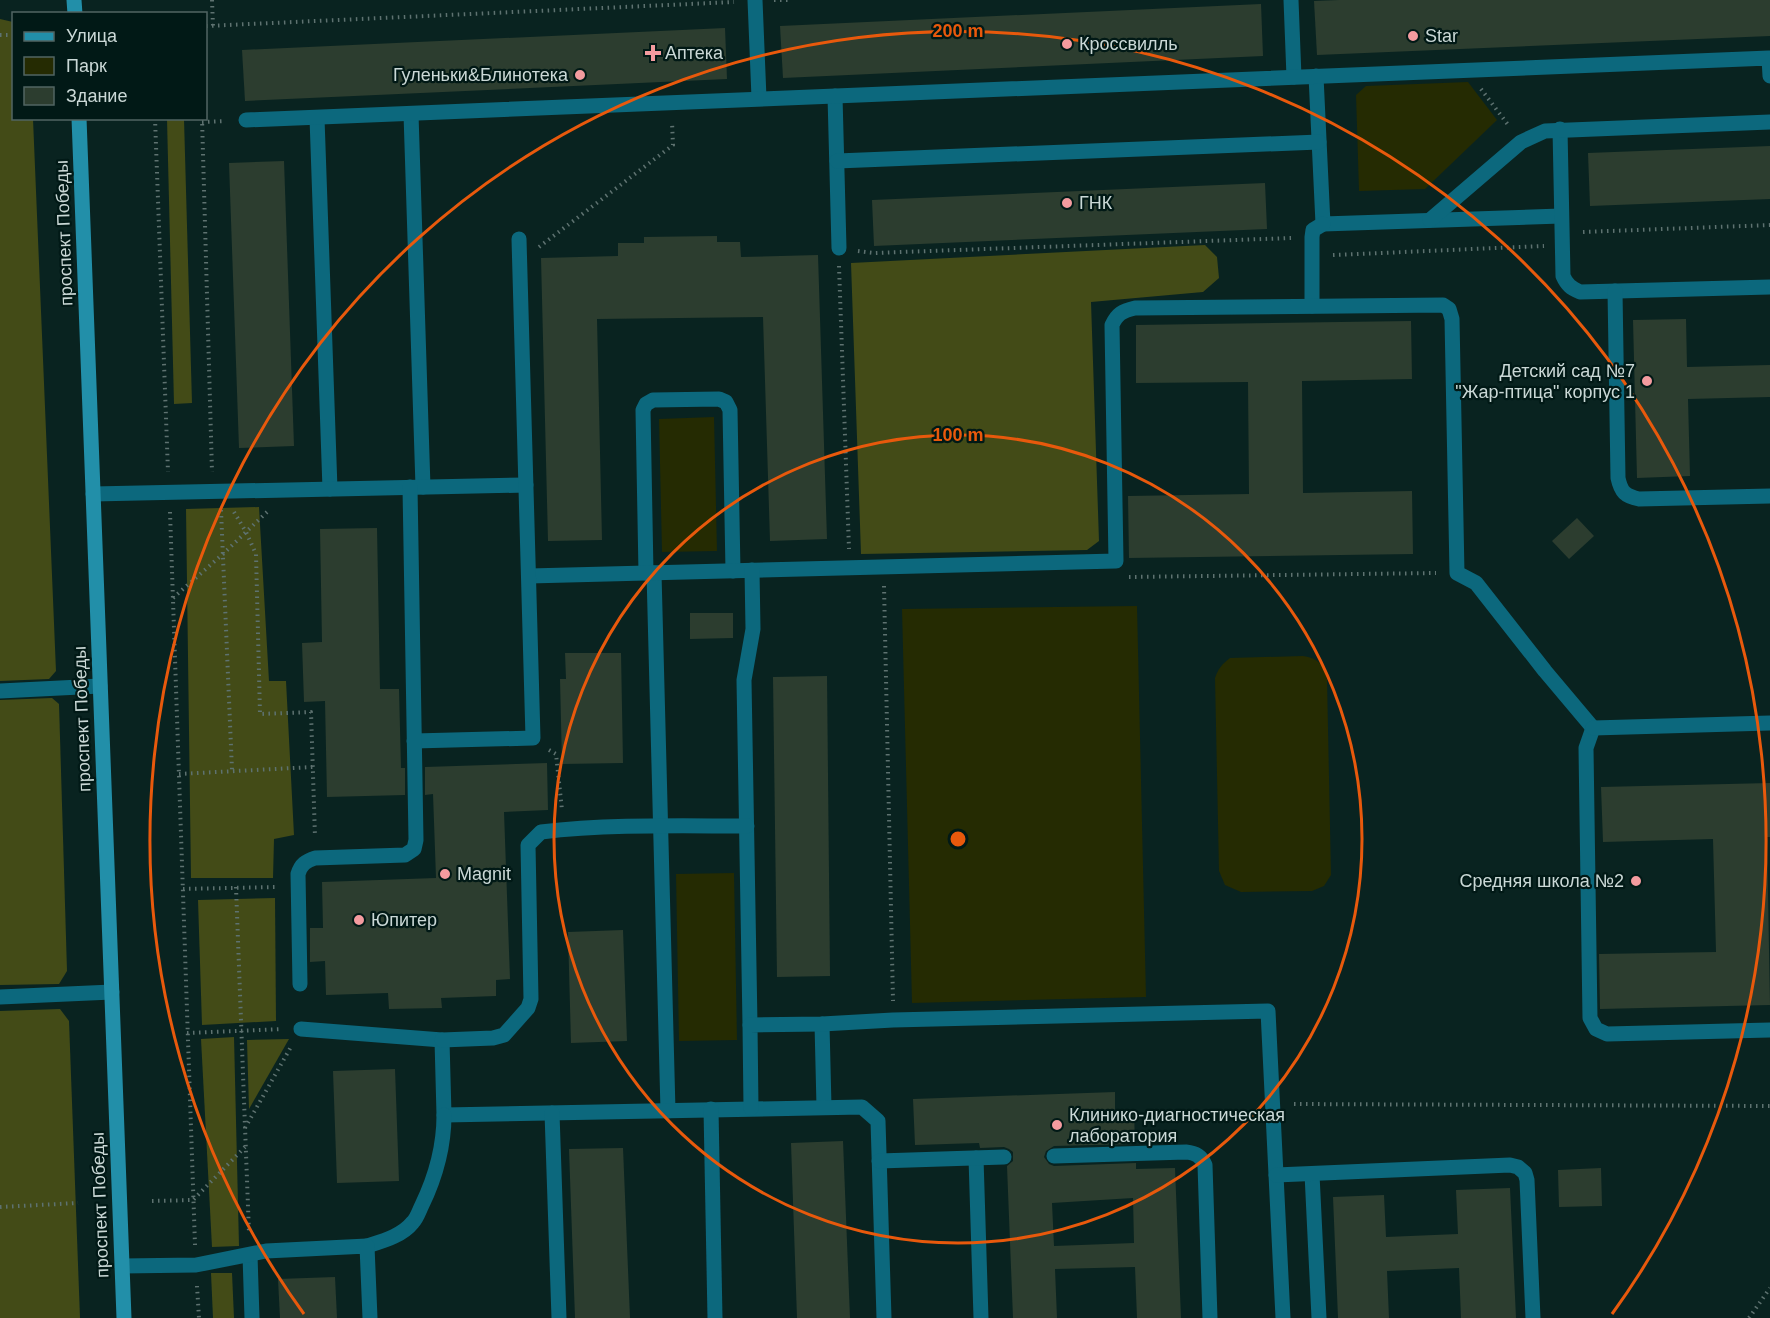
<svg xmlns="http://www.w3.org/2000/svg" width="1770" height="1318" font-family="Arial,sans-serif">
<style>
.green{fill:#252b02}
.forest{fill:#434b17}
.building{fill:#2c3d2f;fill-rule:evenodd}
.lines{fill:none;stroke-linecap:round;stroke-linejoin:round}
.path{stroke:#5e7270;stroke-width:4;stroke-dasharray:1.5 4.5;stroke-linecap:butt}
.lane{stroke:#0c687d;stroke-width:15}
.secondary{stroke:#228fa9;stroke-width:15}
.ring{fill:none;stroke:#e8590c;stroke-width:3}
.poi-dot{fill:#f49b9f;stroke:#011916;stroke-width:2}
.labels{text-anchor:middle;stroke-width:4.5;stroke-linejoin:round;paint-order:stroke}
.poi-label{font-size:18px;fill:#cad8d6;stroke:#011916;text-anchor:start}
.street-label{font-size:18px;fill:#cad8d6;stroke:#011916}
.centre{fill:#e8590c;stroke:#011916;stroke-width:3}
.ring-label{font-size:18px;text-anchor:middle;font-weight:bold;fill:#e8590c;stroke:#011916;stroke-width:4.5;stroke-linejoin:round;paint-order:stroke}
</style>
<rect width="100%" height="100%" fill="#092320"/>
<g class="green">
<path d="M1468,82L1497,120L1425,189L1359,191L1356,95L1366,86Z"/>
<path d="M714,417L717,551L662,552L659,419Z"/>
<path d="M1137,606L1146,997L912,1003L902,609Z"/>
<path d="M1303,656C1318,658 1324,665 1327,679L1331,875L1324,886L1312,891L1241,892L1225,885L1219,871L1215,678C1218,669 1222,664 1230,658Z"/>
<path d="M734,873L737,1040L679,1041L676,874Z"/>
</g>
<g class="forest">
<path d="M0,19L13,22L14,118L33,119L56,671L49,679L0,681Z"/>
<path d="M167,119H184L192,403L174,404Z"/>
<path d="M1205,245L1217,257L1219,278L1203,292L1091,302L1099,541L1087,550L861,554L851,263Z"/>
<path d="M259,507L269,681H286L294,835L274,839L273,878H191L186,509Z"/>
<path d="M52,698L59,704L67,971L59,984L0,985V700Z"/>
<path d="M275,898L276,1021L202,1025L198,900Z"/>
<path d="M60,1009L69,1021L80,1318H0V1011Z"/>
<path d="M234,1037L239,1246L212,1247L201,1039Z"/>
<path d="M289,1039L249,1109L247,1040Z"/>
<path d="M211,1273H232L234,1318H213Z"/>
</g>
<g class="building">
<path d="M1339,0H1770V36L1317,55L1314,1Z"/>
<path d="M1261,4L1263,56L783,78L780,26Z"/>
<path d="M725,28L727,79L245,101L242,50Z"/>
<path d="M1770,146V199L1590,206L1588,153Z"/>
<path d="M284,161L294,446L239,448L229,163Z"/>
<path d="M1265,183L1267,229L874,246L872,200Z"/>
<path d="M717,236V242H740L741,257L818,255L827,539L770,541L763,317L597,319L602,540L548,541L541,258L618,256V243H644V237Z"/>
<path d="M1686,319L1687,367L1770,365V397L1688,399L1690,476L1637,478L1633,320Z"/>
<path d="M1411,321L1412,379L1302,381L1303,493L1412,491L1413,554L1129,558L1128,496L1249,494L1248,382L1136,383V325Z"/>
<path d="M1577,518L1594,536L1569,559L1552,541Z"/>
<path d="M377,528L380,689H399L401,768H405V795L327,797L325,701L304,702L302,643L322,642L320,529Z"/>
<path d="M690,613H733V638L690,639Z"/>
<path d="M565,653H621L623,763L562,764L560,679H566Z"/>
<path d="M827,676L830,976L777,977L773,677Z"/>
<path d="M547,763L548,810L504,812L510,979L496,980V996L441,998L442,1008L389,1009L388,993L326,995L325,961L310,962V928H323L322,882L436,878L433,794L425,795V767Z"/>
<path d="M1770,783V837H1767L1770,1005L1600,1009L1599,954L1716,952L1713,839L1603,842L1601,787Z"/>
<path d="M623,930L627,1041L571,1043L568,932Z"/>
<path d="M395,1069L399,1181L337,1183L333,1071Z"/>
<path d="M1115,1092V1112L1134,1111L1135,1144L1054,1146L1046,1151L1044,1157L1049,1164L1054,1166L1136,1163V1169L1175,1168L1181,1318H1137L1135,1267L1055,1269L1057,1318H1013L1007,1166L1013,1161V1152L1009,1149L1004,1147L980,1148L979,1143L915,1145L913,1099ZM1133,1198L1134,1243L1054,1246L1052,1203Z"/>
<path d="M843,1141L850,1318H797L791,1143Z"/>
<path d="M623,1148L630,1318H575L569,1149Z"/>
<path d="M1601,1168L1602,1206L1559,1207L1558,1170Z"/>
<path d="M1510,1188L1516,1318H1461L1459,1268L1387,1271L1389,1318H1338L1333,1197L1384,1195L1386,1237L1458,1234L1456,1190Z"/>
<path d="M335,1277L337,1318H280L278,1279Z"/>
</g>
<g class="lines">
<g class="path">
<path d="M212,0L213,26"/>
<path d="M774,0H789"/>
<path d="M206,26L734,2"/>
<path d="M0,35H14"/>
<path d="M1481,89L1509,126"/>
<path d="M155,118L168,472"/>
<path d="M202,118L212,472"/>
<path d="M202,122L225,121"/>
<path d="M1583,232L1770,225"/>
<path d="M539,247L673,145L672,122"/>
<path d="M858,251L874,253L1291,238"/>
<path d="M1333,255L1544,246"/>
<path d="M839,266L849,549"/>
<path d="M221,510L232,770"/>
<path d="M170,512L195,1245"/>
<path d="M234,512L246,532L256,554L260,714L311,712L315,837"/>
<path d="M1129,577L1436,573"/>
<path d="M884,586L893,1001"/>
<path d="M173,598L223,554L267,512"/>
<path d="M549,750L556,754L562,810"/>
<path d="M179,774L313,767"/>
<path d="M236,887L249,1233"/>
<path d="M183,889L278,887"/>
<path d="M187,1033L282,1029"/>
<path d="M1294,1104L1770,1106"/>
<path d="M245,1128L292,1045"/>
<path d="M152,1201L193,1200L245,1147"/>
<path d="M0,1207L78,1203"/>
<path d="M197,1286L199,1318"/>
<path d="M1749,1318L1770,1288"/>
</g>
<g class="lane">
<path d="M755,0L759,98"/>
<path d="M1291,0L1294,77"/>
<path d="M1316,76L1323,224L1561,216"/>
<path d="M835,96L839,248"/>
<path d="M411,114L423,487"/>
<path d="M317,118L330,489"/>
<path d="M246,120L1769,58L1770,76"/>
<path d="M1560,129L1563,276C1567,285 1571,288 1580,292L1770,287"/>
<path d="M837,161L1319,142"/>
<path d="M1430,220L1521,142L1545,131L1770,122"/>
<path d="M1615,291L1618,478C1621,492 1625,496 1639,499L1770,496"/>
<path d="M1312,306V237L1313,230L1323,224"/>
<path d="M93,494L526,485"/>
<path d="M646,573L643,410L646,404L653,400L719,399L726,402L730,410L733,571"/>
<path d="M654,573L668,1111"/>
<path d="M529,576L1116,561L1112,325C1117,314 1122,311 1135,308L1443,305L1449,309L1452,319L1457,573L1476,583L1545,671L1593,728"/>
<path d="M0,691L100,686"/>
<path d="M1593,728L1586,748L1590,1018L1596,1029L1607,1034L1770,1030"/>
<path d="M1593,728L1770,723"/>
<path d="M414,741L533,738L519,239"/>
<path d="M300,984L298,874C301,864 306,861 315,858L405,855L414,849L416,840L410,487"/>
<path d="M0,997L112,992"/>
<path d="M822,1024L824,1107"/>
<path d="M750,1025L744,680L753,629L752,570"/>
<path d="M301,1029L442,1040L444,1115L862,1107L878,1121L884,1318"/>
<path d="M442,1040L493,1038L504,1035L528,1008L531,999L528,845L541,832C608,824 678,826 747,826"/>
<path d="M751,1108L750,1025L822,1024L893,1020L1268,1011L1283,1318"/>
<path d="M711,1109L715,1318"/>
<path d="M552,1113L559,1318"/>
<path d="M1054,1156L1186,1152C1196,1153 1201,1156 1205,1165L1210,1318"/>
<path d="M976,1158L981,1318"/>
<path d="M879,1161L1004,1157"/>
<path d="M1312,1174L1319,1318"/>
<path d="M1276,1175L1510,1165L1518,1167L1525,1173L1527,1180L1533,1318"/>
<path d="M367,1246C383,1241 402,1236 413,1222C417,1218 419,1211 422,1205C436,1176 444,1148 444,1115"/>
<path d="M250,1255L252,1318"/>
<path d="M122,1266L196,1265L266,1251L367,1246L370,1318"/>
</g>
<g class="secondary">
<path d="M74,0L75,14"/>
<path d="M79,118L124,1318"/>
</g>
</g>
<g class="ring">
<circle cx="958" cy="839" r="404"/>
<path d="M304 1314A808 808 0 1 1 1612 1314"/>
</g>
<g class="poi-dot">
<circle cx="1413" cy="36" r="6"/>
<circle cx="1067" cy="44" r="6"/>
<path d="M650 44h6v6h6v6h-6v6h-6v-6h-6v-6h6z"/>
<circle cx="580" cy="75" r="6"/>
<circle cx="1067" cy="203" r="6"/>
<circle cx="1647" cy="381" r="6"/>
<circle cx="445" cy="874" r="6"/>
<circle cx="1636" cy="881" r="6"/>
<circle cx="359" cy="920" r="6"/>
<circle cx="1057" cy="1125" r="6"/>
</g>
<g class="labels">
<g class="poi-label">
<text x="1425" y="42">Star</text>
<text x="1079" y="50">Кроссвилль</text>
<text x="665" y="59">Аптека</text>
<text x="568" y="81" text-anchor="end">Гуленьки&amp;Блинотека</text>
<text x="1079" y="209">ГНК</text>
<text x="1635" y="377" text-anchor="end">Детский сад №7<tspan x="1635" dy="21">"Жар-птица" корпус 1</tspan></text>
<text x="457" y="880">Magnit</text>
<text x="1624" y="887" text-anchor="end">Средняя школа №2</text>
<text x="371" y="926">Юпитер</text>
<text x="1069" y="1121">Клинико-диагностическая<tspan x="1069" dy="21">лаборатория</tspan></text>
</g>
<g class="street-label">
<text transform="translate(64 233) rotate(-92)" y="6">проспект Победы</text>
<text transform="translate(82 719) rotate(-92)" y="6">проспект Победы</text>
<text transform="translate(100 1205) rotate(-92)" y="6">проспект Победы</text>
</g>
</g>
<circle cx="958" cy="839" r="9" class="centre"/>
<g class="ring-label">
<text x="958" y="37">200 m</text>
<text x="958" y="441">100 m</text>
</g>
<rect x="12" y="12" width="195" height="108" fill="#011916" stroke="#516563" stroke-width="1.5"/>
<rect x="24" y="32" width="30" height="9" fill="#228fa9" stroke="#516563" stroke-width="1.5"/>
<text x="66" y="42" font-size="18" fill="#cad8d6">Улица</text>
<rect x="24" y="57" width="30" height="18" fill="#252b02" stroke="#516563" stroke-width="1.5"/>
<text x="66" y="72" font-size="18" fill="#cad8d6">Парк</text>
<rect x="24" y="87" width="30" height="18" fill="#2c3d2f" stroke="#516563" stroke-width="1.5"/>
<text x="66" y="102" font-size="18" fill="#cad8d6">Здание</text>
</svg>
